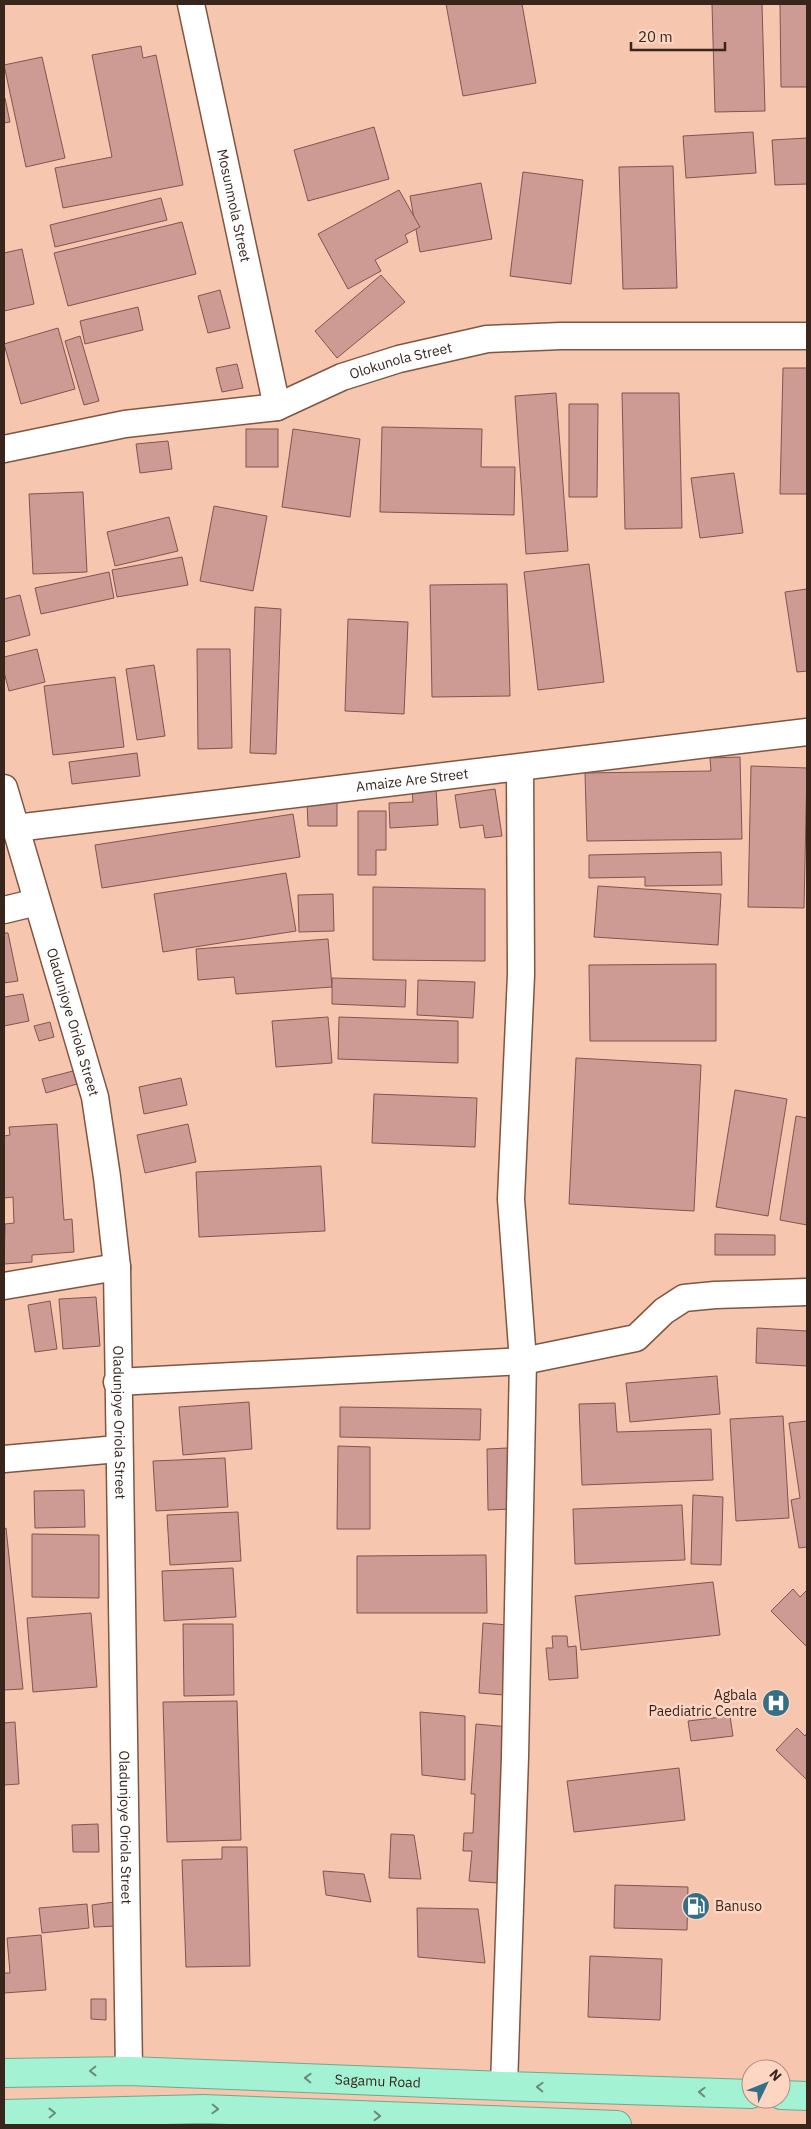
<svg xmlns="http://www.w3.org/2000/svg" width="811" height="2129" font-family="'IBM Plex Sans',sans-serif">
<style>
.building{fill:#ce9a94;stroke:#82544e}
.lines{fill:none;stroke-linecap:round;stroke-linejoin:round}
.minor-casing{stroke:#7f5642;stroke-width:29}
.trunk-casing{stroke:#6da98c;stroke-width:30}
.minor{stroke:#fff;stroke-width:26}
.trunk{stroke:#a2f2d3;stroke-width:28}
.oneway{stroke:#6d8c78}
.labels{text-anchor:middle;stroke-width:5;stroke-linejoin:round;paint-order:stroke}
.street-label{font-size:14px;fill:#38261d;stroke:#fdd6c3}
.poi-label{font-size:14px;fill:#38261d;stroke:#fdd6c3;text-anchor:end}
</style>
<rect width="100%" height="100%" fill="#f6c6af"/>
<g class="building">
<path d="M446,4H522L536,83L463,96Z"/>
<path d="M712,4H762L765,111L715,112Z"/>
<path d="M780,4H807V87H781Z"/>
<path d="M141,46L143,58L156,55L183,185L63,208L55,168L112,157L92,55Z"/>
<path d="M42,57L65,158L26,167L4,65Z"/>
<path d="M5,98L10,122L4,123V99Z"/>
<path d="M374,127L389,179L308,201L294,150Z"/>
<path d="M753,132L756,173L686,178L683,136Z"/>
<path d="M807,138V184L775,185L772,140Z"/>
<path d="M673,166L677,288L623,289L619,167Z"/>
<path d="M523,172L583,180L571,284L510,276Z"/>
<path d="M481,183L492,239L420,252L410,196Z"/>
<path d="M399,190L420,227L405,235L408,242L375,260L381,271L348,289L318,234Z"/>
<path d="M161,198L167,220L55,247L50,225Z"/>
<path d="M182,222L196,274L68,306L54,253Z"/>
<path d="M22,249L34,304L4,311V253Z"/>
<path d="M381,275L405,302L337,358L315,331Z"/>
<path d="M220,290L230,328L208,333L198,296Z"/>
<path d="M138,307L143,330L85,344L80,321Z"/>
<path d="M58,328L75,389L21,404L4,344Z"/>
<path d="M80,336L99,401L84,405L65,341Z"/>
<path d="M237,364L243,388L222,392L216,368Z"/>
<path d="M783,368H807V494H780Z"/>
<path d="M556,393L568,551L526,554L515,396Z"/>
<path d="M622,393H679L682,528L625,529Z"/>
<path d="M569,404H598L597,497H569Z"/>
<path d="M382,427L482,429L481,467H515L514,515L380,512Z"/>
<rect x="246" y="429" width="32" height="38"/>
<path d="M293,429L360,439L350,517L282,507Z"/>
<path d="M168,441L172,469L140,473L136,444Z"/>
<path d="M734,473L743,533L700,538L691,478Z"/>
<path d="M83,492L87,572L33,574L29,494Z"/>
<path d="M214,506L267,516L253,591L200,581Z"/>
<path d="M169,517L178,551L115,566L107,532Z"/>
<path d="M182,557L188,585L117,597L112,570Z"/>
<path d="M589,564L604,682L538,690L524,572Z"/>
<path d="M109,572L114,598L41,614L35,588Z"/>
<path d="M507,584L510,696L432,697L430,585Z"/>
<path d="M807,589V671L797,672L785,592Z"/>
<path d="M20,595L30,635L4,642V599Z"/>
<path d="M255,607L281,609L276,754L250,753Z"/>
<path d="M348,619L408,622L404,714L345,711Z"/>
<path d="M37,649L45,682L9,691L4,672V657Z"/>
<path d="M197,649H230L232,748L198,749Z"/>
<path d="M154,665L165,736L137,740L126,669Z"/>
<path d="M115,677L124,747L53,755L44,686Z"/>
<path d="M137,753L140,776L72,784L69,762Z"/>
<path d="M740,757L742,839L587,841L585,773L711,771L710,758Z"/>
<path d="M751,766L807,768L804,908L748,907Z"/>
<path d="M436,788L438,825L390,828L389,803L413,802L412,789Z"/>
<path d="M495,789L502,836L485,838L483,825L460,828L455,795Z"/>
<path d="M307,802H337V826H308Z"/>
<path d="M358,811H386V850H376V875H358Z"/>
<path d="M293,814L300,857L102,888L95,845Z"/>
<path d="M721,852L722,885L645,886V877L589,878V855Z"/>
<path d="M286,873L296,931L163,952L154,894Z"/>
<path d="M598,886L721,894L718,945L594,937Z"/>
<path d="M373,887L485,889V961L373,960Z"/>
<path d="M333,894L334,931L299,932L298,895Z"/>
<path d="M4,933H8L18,981L4,983Z"/>
<path d="M328,939L332,987L236,994L234,977L198,980L196,949Z"/>
<path d="M716,964V1041H590L589,965Z"/>
<path d="M332,978L406,980L405,1007L332,1004Z"/>
<path d="M418,980L475,982L473,1018L417,1015Z"/>
<path d="M23,994L29,1021L4,1026V997Z"/>
<path d="M328,1017L332,1063L276,1067L272,1021Z"/>
<path d="M339,1017L458,1021V1063L338,1059Z"/>
<path d="M50,1022L54,1037L39,1041L34,1026Z"/>
<path d="M576,1058L701,1065L694,1211L569,1204Z"/>
<path d="M73,1071L77,1084L46,1093L42,1079Z"/>
<path d="M181,1078L187,1105L144,1114L139,1087Z"/>
<path d="M735,1090L787,1099L768,1216L716,1207Z"/>
<path d="M374,1094L477,1098L475,1147L372,1143Z"/>
<path d="M796,1116L807,1118V1225L780,1220Z"/>
<path d="M57,1124L64,1220L72,1219L74,1252L32,1255V1262L4,1264L5,1224L14,1223L13,1197L4,1198V1136L10,1135L9,1127Z"/>
<path d="M188,1124L196,1162L145,1173L137,1135Z"/>
<path d="M321,1166L325,1231L199,1237L196,1172Z"/>
<path d="M715,1234L775,1235V1255H715Z"/>
<path d="M96,1297L100,1346L63,1349L59,1299Z"/>
<path d="M50,1301L57,1349L35,1352L28,1305Z"/>
<path d="M757,1328L807,1331V1366L756,1363Z"/>
<path d="M717,1376L720,1414L630,1422L626,1383Z"/>
<path d="M249,1402L252,1449L183,1455L179,1407Z"/>
<path d="M615,1403L617,1432L711,1429L713,1480L582,1485L579,1404Z"/>
<path d="M340,1407L481,1409L480,1440L340,1437Z"/>
<path d="M783,1416L789,1518L736,1521L730,1419Z"/>
<path d="M807,1421V1547L799,1548L791,1500L800,1498L789,1423Z"/>
<path d="M338,1446L370,1447V1529H337Z"/>
<path d="M508,1448L510,1509L488,1510L487,1449Z"/>
<path d="M225,1458L228,1507L156,1511L153,1461Z"/>
<path d="M84,1490L85,1527L35,1528L34,1491Z"/>
<path d="M693,1495L723,1497L721,1565L691,1564Z"/>
<path d="M682,1505L685,1560L575,1564L573,1509Z"/>
<path d="M238,1512L241,1561L170,1565L167,1515Z"/>
<path d="M6,1528L23,1689L4,1690V1529Z"/>
<path d="M32,1534L99,1535V1598L32,1597Z"/>
<path d="M486,1555L487,1613H357V1556Z"/>
<path d="M233,1568L236,1617L164,1621L162,1571Z"/>
<path d="M713,1582L720,1635L581,1650L575,1596Z"/>
<path d="M793,1589L800,1597L807,1590V1647L771,1611Z"/>
<path d="M91,1613L97,1687L33,1692L27,1618Z"/>
<path d="M483,1623L508,1625L504,1695L479,1693Z"/>
<path d="M183,1624H233L234,1695L184,1696Z"/>
<path d="M552,1636H567L568,1647L576,1646L578,1678L549,1680L546,1648H553Z"/>
<path d="M237,1701L241,1840L167,1842L163,1702Z"/>
<path d="M420,1712L465,1716V1780L422,1775Z"/>
<path d="M730,1716L733,1736L691,1741L688,1721Z"/>
<path d="M15,1722L19,1784L4,1785V1723Z"/>
<path d="M476,1724L510,1727L498,1883L469,1881L472,1851H463L464,1833H473L475,1794H471Z"/>
<path d="M797,1728L805,1736L807,1733V1780L776,1750Z"/>
<path d="M679,1768L685,1820L574,1832L567,1781Z"/>
<path d="M98,1824L99,1852H73L72,1825Z"/>
<path d="M391,1834L414,1835L421,1879L389,1878Z"/>
<path d="M222,1847H247L250,1966L186,1967L182,1860L222,1859Z"/>
<path d="M323,1871L364,1874L371,1902L326,1895Z"/>
<path d="M615,1885L688,1887L687,1930L614,1928Z"/>
<path d="M114,1902L117,1926L94,1927L92,1905Z"/>
<path d="M87,1904L89,1928L42,1933L39,1908Z"/>
<path d="M417,1908L478,1909L485,1963L418,1957Z"/>
<path d="M41,1935L46,1990L4,1993V1973H10L7,1938Z"/>
<path d="M590,1956L662,1959L660,2020L588,2017Z"/>
<path d="M91,1999H106V2020L91,2019Z"/>
</g>
<g class="lines">
<g class="minor-casing">
<g id="minor">
<path id="s1" d="M191,4L277,407"/>
<path id="s2" d="M4,449L125,424L277,407L342,377L399,359L487,339L561,336H807"/>
<path id="s3" d="M4,788L95,1097L107,1177L117,1267L129,2071"/>
<path id="s4" d="M16,828L807,732"/>
<path d="M4,910L37,902"/>
<path d="M4,1286L117,1267"/>
<path d="M117,1382L523,1361L636,1338L664,1311L684,1298L715,1295L807,1292"/>
<path d="M4,1459L118,1449"/>
<path d="M504,2086L515,1757L523,1361L511,1199L521,975L520,768"/>
</g>
</g>
<g class="trunk-casing">
<g id="trunk">
<path id="s5" d="M4,2073L129,2071L504,2086L751,2094"/>
<path d="M781,2095L807,2096"/>
<path d="M4,2114L204,2109L617,2125"/>
</g>
</g>
<use href="#minor" class="minor"/>
<use href="#trunk" class="trunk"/>
</g>
<defs><path id="oneway-chevron" d="M-2-3.5L2.5 0L-2 3.5" fill="none" stroke-width="1.6" stroke-linecap="round" stroke-linejoin="round" transform="scale(1.25)"/></defs>
<g class="oneway">
<use href="#oneway-chevron" transform="translate(93 2071) rotate(179)"/>
<use href="#oneway-chevron" transform="translate(308 2078) rotate(-178)"/>
<use href="#oneway-chevron" transform="translate(540 2087) rotate(-178)"/>
<use href="#oneway-chevron" transform="translate(702 2092) rotate(-178)"/>
<use href="#oneway-chevron" transform="translate(215 2109) rotate(2)"/>
<use href="#oneway-chevron" transform="translate(52 2113) rotate(-1)"/>
<use href="#oneway-chevron" transform="translate(377 2116) rotate(2)"/>
</g>
<defs>
<g id="hospital-disc" transform="scale(1.4375)"><circle r="9.5" fill="#346f87" stroke="#fdd6c3"/><path d="M-5-5h3v3.5h4V-5h3V5h-3V1.5h-4V5h-3Z" fill="#fff"/></g>
<g id="fuel-disc" transform="scale(1.4375)"><circle r="9.5" fill="#346f87" stroke="#fdd6c3"/><path d="M-5.5-6h7V0h2V4h1.3V-2.5L3-4.5l.8-.8L6-3V5H2.5V1h-1V6h-7ZM-4.2-4.7v3.2H.2V-4.7Z" fill="#fff"/></g>
</defs>
<g fill-rule="evenodd">
<use href="#hospital-disc" x="776" y="1703"/>
<use href="#fuel-disc" x="696" y="1906"/>
</g>
<g class="labels">
<g class="street-label">
<text dy="5" stroke="none"><textPath href="#s1" startOffset="206">Mosunmola Street</textPath></text>
<text dy="5" stroke="none"><textPath href="#s2" startOffset="409">Olokunola Street</textPath></text>
<text dy="5" stroke="none"><textPath href="#s4" startOffset="399">Amaize Are Street</textPath></text>
<text dy="5" stroke="none"><textPath href="#s3" startOffset="244">Oladunjoye Oriola Street</textPath></text>
<text dy="5" stroke="none"><textPath href="#s3" startOffset="649">Oladunjoye Oriola Street</textPath></text>
<text dy="5" stroke="none"><textPath href="#s3" startOffset="1054">Oladunjoye Oriola Street</textPath></text>
<text dy="5" stroke="none"><textPath href="#s5" startOffset="374">Sagamu Road</textPath></text>
</g>
<g class="poi-label">
<text x="757" y="1700">Agbala<tspan x="757" dy="16">Paediatric Centre</tspan></text>
<text x="715" y="1911" text-anchor="start">Banuso</text>
</g>
</g>
<rect width="811" height="2129" fill="none" stroke="#38261d" stroke-width="10"/>
<g transform="translate(766 2084) rotate(47)"><circle r="24" fill="#fdd6c3" stroke="#ae9081"/>
<path d="M0-4L9 19L0 12L-9 19Z" fill="#346f87"/>
<text y="-8" font-size="14" font-weight="bold" text-anchor="middle" fill="#38261d">N</text>
</g>
<path d="M631 42v8h94v-8" fill="none" stroke="#38261d" stroke-width="2.5"/>
<text x="638" y="42" font-size="15" fill="#38261d" stroke="#fdd6c3" stroke-width="4" paint-order="stroke">20 m</text>
</svg>
